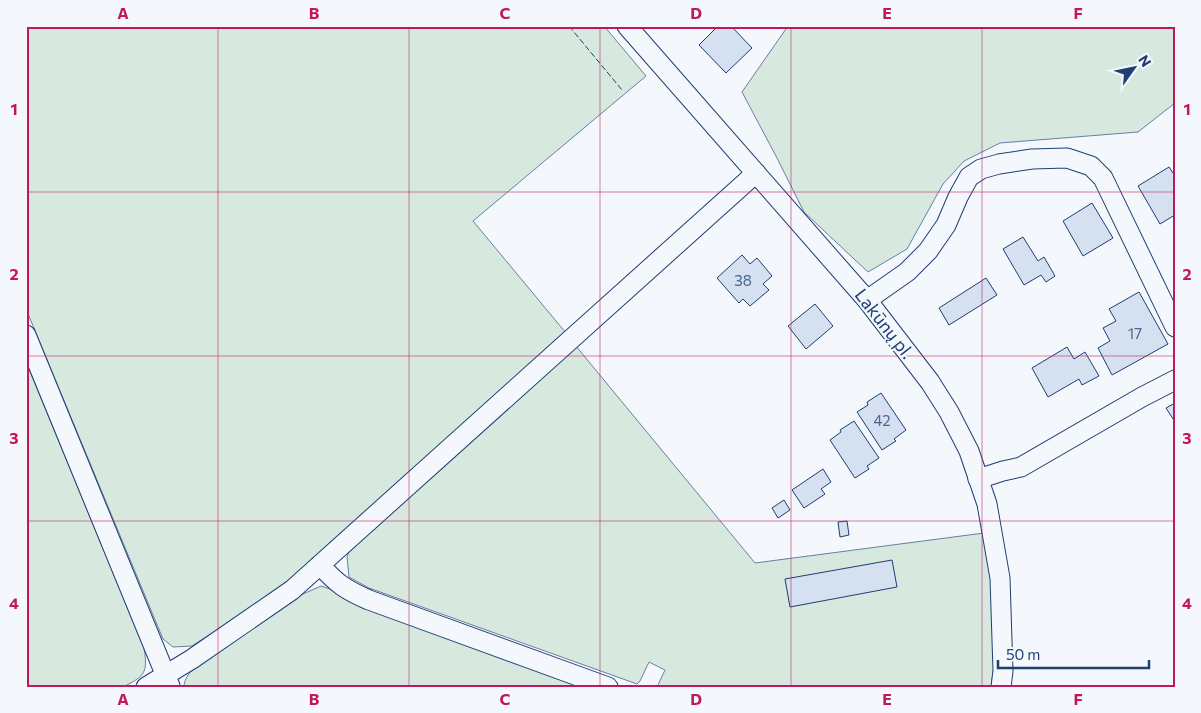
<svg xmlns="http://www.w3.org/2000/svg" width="1201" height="713" font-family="Commissioner,sans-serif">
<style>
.green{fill:#d7e8df;stroke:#687fa3}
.building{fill:#d5e0f0;stroke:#1d3f73}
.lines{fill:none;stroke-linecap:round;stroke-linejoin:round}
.minor-casing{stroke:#1d3f73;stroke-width:21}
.minor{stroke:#f4f7fb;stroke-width:19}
.fence{stroke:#1d3f73;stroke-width:1;stroke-dasharray:6 2.5;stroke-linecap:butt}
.grid{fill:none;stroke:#c2185b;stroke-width:1;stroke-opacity:0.55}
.labels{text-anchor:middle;stroke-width:4;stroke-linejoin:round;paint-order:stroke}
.number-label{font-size:15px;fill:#4b6792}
.street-label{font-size:18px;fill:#1d3f73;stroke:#f4f7fb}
.neatline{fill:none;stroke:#c2185b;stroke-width:2}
.grid-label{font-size:16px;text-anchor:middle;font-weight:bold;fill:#c2185b}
</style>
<rect width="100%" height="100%" fill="#f4f7fb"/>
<g class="green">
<path d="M26,26H604L646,76L473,221L566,333L409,472L295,576L253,607L192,646L173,647L163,639L26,309Z"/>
<path d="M788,26H1175V103L1138,132L1000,143L964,161L943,184L907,249L868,272L804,212L777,158L742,92Z"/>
<path d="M575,345L755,563L984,533L995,589V658L991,687H657L665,670L649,662L640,681L637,684L369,588L349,577L347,557L351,547Z"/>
<path d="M26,362L144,648C148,673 145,676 123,687H26Z"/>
<path d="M321,586L333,590L343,598L588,687H184C184,678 191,671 197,665L303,594Z"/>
</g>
<g class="building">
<path d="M718,26H731L752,48L726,73L699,45Z"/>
<path d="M1169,167L1175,176V215L1160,224L1138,186Z"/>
<path d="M1092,203L1113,238L1083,256L1063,221Z"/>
<path d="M1023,237L1038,261L1044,257L1055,276L1046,282L1041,275L1024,285L1003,249Z"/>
<path d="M742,255L750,264L757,258L772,276L763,284L769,290L750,306L743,299L739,303L717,278Z"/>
<path d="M986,278L997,295L949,325L939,308Z"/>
<path d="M1139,292L1168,344L1112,375L1098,348L1110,341L1103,328L1116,321L1109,309Z"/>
<path d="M815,304L833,326L806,349L788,326Z"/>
<path d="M1067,347L1074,359L1085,352L1099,376L1082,385L1079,379L1048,397L1032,368Z"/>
<path d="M881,393L906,430L894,439L896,441L882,450L857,412L868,405L867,402Z"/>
<path d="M1175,403V422L1166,408Z"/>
<path d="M854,421L879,458L867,466L869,469L855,478L830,440L841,432L840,430Z"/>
<path d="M823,469L831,482L821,489L825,494L804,508L792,490Z"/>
<path d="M784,500L790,510L778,518L772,508Z"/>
<path d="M847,521L849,535L840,537L838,522Z"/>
<path d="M892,560L897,587L790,607L785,579Z"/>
</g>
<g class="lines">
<g class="minor-casing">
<g id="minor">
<path d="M627,26L867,300L930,382L949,412L969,451L987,504L1000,578L1003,671L1001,687"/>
<path d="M867,300L907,272L928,251L946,225L958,197L969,177L981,169L999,164L1032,159L1067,158L1091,166L1103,178L1175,327"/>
<path d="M26,335L170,686"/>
<path d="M978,479L1003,471L1021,467L1142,397L1175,380"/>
<path d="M320,565C337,584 346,590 369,600L608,687"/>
<path d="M146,687L192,659L292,590L756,173"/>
</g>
</g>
<use href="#minor" class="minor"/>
<path class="fence" d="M569,26L622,90"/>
</g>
<path class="grid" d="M218,26V687M409,26V687M600,26V687M791,26V687M982,26V687M26,192H1175M26,356H1175M26,521H1175"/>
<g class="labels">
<g class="number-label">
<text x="743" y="286">38</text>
<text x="1135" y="339">17</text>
<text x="882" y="426">42</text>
</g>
<g class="street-label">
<text transform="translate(884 324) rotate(52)" y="6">Lakūnų pl.</text>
</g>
</g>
<rect width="1201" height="713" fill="none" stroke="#f4f7fb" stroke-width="55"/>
<g transform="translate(1134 68) rotate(57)" stroke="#f4f7fb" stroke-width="4" paint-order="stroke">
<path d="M0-4L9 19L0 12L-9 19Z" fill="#1d3f73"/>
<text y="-8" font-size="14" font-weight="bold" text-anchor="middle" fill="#1d3f73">N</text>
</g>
<path d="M998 660v8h151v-8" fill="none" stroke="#1d3f73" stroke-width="2.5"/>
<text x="1006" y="660" font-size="15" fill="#1d3f73" stroke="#f4f7fb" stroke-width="4" paint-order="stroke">50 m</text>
<rect x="28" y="28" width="1146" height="658" class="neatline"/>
<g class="grid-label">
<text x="123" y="19">A</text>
<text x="314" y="19">B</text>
<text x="505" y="19">C</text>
<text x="696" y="19">D</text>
<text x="887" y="19">E</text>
<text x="1078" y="19">F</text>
<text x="14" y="115">1</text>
<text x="1187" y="115">1</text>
<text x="14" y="280">2</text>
<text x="1187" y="280">2</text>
<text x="14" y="444">3</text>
<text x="1187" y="444">3</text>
<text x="14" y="609">4</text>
<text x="1187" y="609">4</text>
<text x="123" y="705">A</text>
<text x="314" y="705">B</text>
<text x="505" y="705">C</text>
<text x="696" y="705">D</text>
<text x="887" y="705">E</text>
<text x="1078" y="705">F</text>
</g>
</svg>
